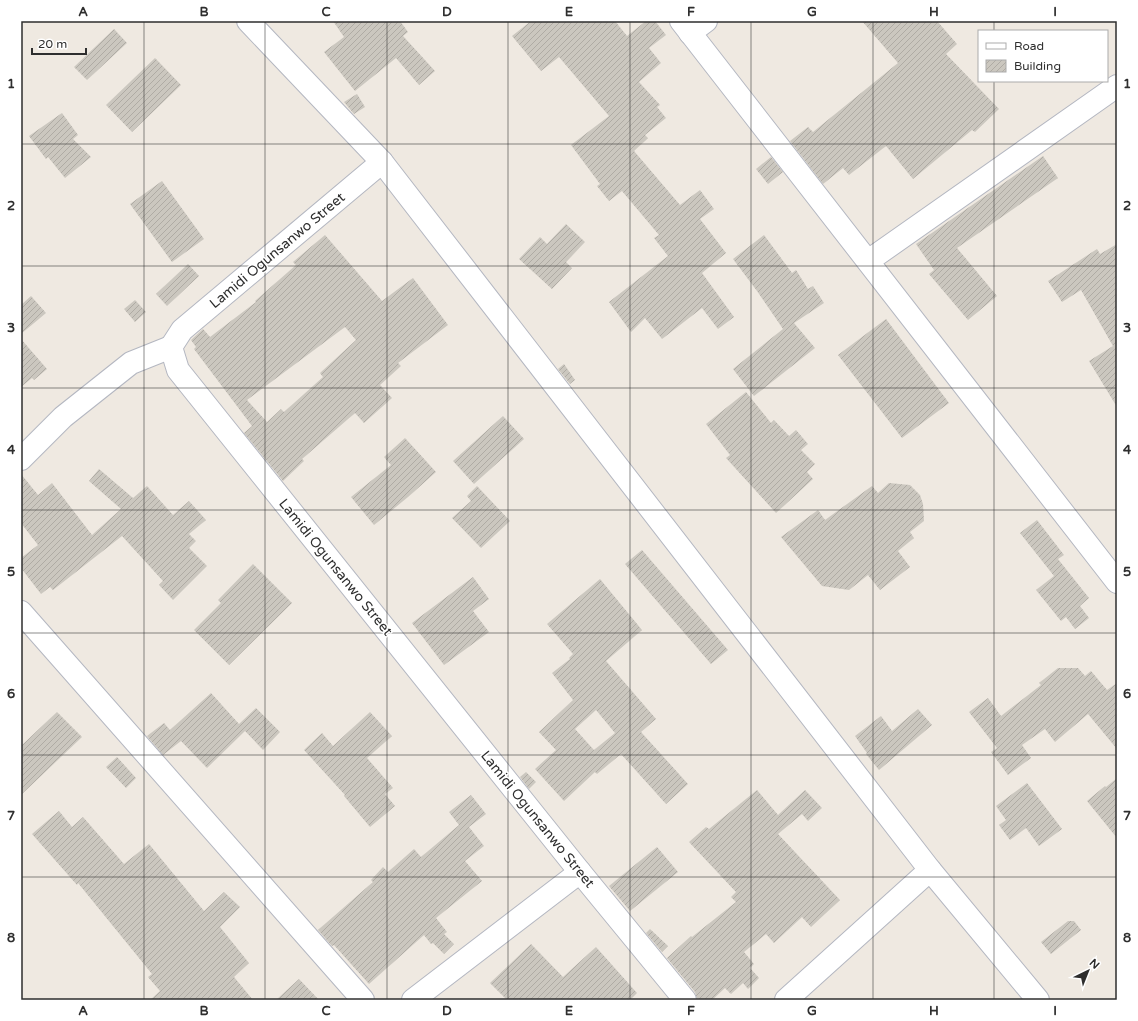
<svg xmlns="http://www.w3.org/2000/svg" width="1138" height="1021" font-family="'Varela Round',sans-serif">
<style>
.building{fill:url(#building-hatch);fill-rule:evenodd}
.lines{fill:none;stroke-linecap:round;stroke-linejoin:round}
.street-casing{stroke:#b4b7c1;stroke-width:24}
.street{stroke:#fff;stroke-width:22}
.grid{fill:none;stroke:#2e2e2e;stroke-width:1;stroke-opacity:0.55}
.labels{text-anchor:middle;stroke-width:3;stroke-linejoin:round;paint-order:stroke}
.street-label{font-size:14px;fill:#2e2e2e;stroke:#fff}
.neatline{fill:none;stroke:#2e2e2e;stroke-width:1.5}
.grid-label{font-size:13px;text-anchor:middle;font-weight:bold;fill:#2e2e2e}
</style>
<defs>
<pattern id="building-hatch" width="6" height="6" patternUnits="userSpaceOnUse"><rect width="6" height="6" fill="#cbc7bf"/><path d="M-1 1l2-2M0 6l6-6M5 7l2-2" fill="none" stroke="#afaba4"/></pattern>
</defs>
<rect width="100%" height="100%" fill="#efe9e1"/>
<g class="building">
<path d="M333,21H400L408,32L403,36L435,71L419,85L396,58L355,91L324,52L344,37Z"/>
<path d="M531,21H615L627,36L646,21H655L666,35L649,48L661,63L639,82L660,105L657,107L666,118L645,135L648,138L634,151L680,205L700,190L714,209L700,219L726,253L702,273L734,317L718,329L702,308L662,339L645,318L631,332L609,302L668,256L654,238L659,235L622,191L609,201L597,186L600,184L571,145L609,116L559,57L541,71L512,36Z"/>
<path d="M862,21H937L957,44L946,54L999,109L975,132L972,130L913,179L886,146L849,175L843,168L823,184L790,141L808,127L813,132L898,63Z"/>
<path d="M114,29L127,43L87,80L74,67Z"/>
<path d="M155,58L181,85L132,132L106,105Z"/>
<path d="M357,94L365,107L354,114L344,102Z"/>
<path d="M62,113L78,135L73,139L91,157L65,178L48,157L46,159L29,136Z"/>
<path d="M1043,156L1058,178L957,248L997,296L968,320L929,274L934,270L916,244Z"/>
<path d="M771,157L783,172L768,184L756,169Z"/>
<path d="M162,181L204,239L172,262L130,204Z"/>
<path d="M566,224L585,242L566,262L572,268L552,289L519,259L540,237L547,244Z"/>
<path d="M325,235L382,301L413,278L448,325L398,363L401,366L380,385L392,398L364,423L355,413L302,459L304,461L283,481L244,433L252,426L194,349L196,347L191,340L203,329L210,337L256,302L255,301L296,265L293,262ZM345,327L356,340L320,373L323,377L284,412L281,409L267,422L247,400Z"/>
<path d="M764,235L792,273L796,270L808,289L813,286L824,303L794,323L815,348L754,396L733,369L783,329L757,291L733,259Z"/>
<path d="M1117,244V407L1089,361L1113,346L1081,290L1062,302L1048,281L1097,249L1100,254Z"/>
<path d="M188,264L199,276L167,306L156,294Z"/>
<path d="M31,296L46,313L21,334V305Z"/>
<path d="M135,300L146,312L135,322L124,309Z"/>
<path d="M886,319L949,403L902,438L838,355Z"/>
<path d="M21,339L47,369L34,380L32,378L21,387Z"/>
<path d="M564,364L575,380L570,384L558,369Z"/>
<path d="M746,392L771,423L774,420L789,436L796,430L808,444L801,450L815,464L807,472L813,479L776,513L726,458L730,455L706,424Z"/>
<path d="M503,416L524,439L474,484L453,461Z"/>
<path d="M405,438L436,472L408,497L374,525L351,497L391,465L384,457Z"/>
<path d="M99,469L133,498L147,486L173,515L189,501L206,520L189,534L196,541L189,548L207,566L173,600L159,585L163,581L122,536L53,590L50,587L41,594L21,568V558L38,545L21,523V474L38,495L52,483L92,535L121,509L89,481Z"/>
<path d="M889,483L910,485L920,495L923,504L924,521L910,532L914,538L898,551L910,567L880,590L868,575L849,590L822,586L781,537L818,510L825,520L872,486L878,493Z"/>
<path d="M477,486L510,521L481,548L452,518L471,501L467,496Z"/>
<path d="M1037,520L1064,555L1058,559L1089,598L1080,606L1089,618L1075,629L1066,617L1061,621L1036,590L1054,576L1020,533Z"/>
<path d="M642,550L728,650L711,664L625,564Z"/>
<path d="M253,564L292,603L229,665L194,630L221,603L218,600Z"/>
<path d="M473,577L489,599L473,611L489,632L444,665L412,623Z"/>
<path d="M600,579L642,630L606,661L656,719L641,732L688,784L666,804L621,754L597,774L595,772L564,801L535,769L556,750L539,732L573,700L552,673L570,659L569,658L573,654L547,624ZM596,710L615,733L594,750L575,729Z"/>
<path d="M1058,668H1078L1085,676L1091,671L1107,690L1117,683V749L1088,714L1055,742L1045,729L1022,745L1031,758L1008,775L991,752L997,748L969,712L988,698L1001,716L1041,685L1039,683Z"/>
<path d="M211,693L239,724L256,708L280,732L263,750L245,731L207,768L181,741L163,755L147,736L164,723L170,730Z"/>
<path d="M918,709L932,725L879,770L866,754L867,753L855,736L881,716L892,731Z"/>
<path d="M57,712L82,737L21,795V746Z"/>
<path d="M370,712L392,736L367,758L393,788L385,794L395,806L370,827L344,796L345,795L304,750L322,733L333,746Z"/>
<path d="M117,757L136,778L126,788L106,767Z"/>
<path d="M526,772L536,782L529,789L520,777Z"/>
<path d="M1117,778V838L1087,801L1105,786L1106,787Z"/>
<path d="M1027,783L1062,829L1039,846L1026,828L1010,840L999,825L1006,820L996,806Z"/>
<path d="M757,790L778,815L805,790L822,808L808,821L802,814L778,834L840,900L811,927L802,917L774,943L766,934L744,952L754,964L750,968L759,978L748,989L743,983L731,994L725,988L712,1000H697L695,992L667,958L691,936L692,937L736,902L731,897L736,892L689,842L706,827L709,829Z"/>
<path d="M471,795L486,814L469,827L484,846L465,861L482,881L436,918L447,932L444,934L454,944L444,954L433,943L431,944L424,935L369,984L334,945L332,946L318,930L373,882L371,880L383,867L388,872L414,849L421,857L459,825L449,812Z"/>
<path d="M59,811L72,827L83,817L124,864L149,844L204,911L224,892L240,907L220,927L249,963L234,977L253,1000H150L160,991L148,977L152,974L78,883L77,885L32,834Z"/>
<path d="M657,847L678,872L630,911L609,886Z"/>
<path d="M1068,921H1074L1081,930L1051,954L1041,942Z"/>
<path d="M650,929L668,946L662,952L646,933Z"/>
<path d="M531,944L563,977L596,947L637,993L630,1000H507L490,983Z"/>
<path d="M299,979L319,1000H276Z"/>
</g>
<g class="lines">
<g class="street-casing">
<g id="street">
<path d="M248,21L382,162L930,870L1038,1000"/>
<path d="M681,21L1117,582"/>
<path d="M690,33L706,21"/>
<path d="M382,162L182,330L171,347L178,370L580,872L685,1000"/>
<path d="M868,261L1117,86"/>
<path d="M21,459L63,417L131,363L171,347"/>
<path d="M21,612L363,1000"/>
<path d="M413,1000L580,872"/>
<path d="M786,1000L930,870"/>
</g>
</g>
<use href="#street" class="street"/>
</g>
<path class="grid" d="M144,21V1000M265,21V1000M387,21V1000M508,21V1000M630,21V1000M751,21V1000M873,21V1000M994,21V31M994,81V1000M21,144H1117M21,266H1117M21,388H1117M21,510H1117M21,633H1117M21,755H1117M21,877H1117"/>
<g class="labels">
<g class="street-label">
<text transform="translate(277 250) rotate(-40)" y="5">Lamidi Ogunsanwo Street</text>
<text transform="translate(336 567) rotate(51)" y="5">Lamidi Ogunsanwo Street</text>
<text transform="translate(538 819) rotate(51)" y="5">Lamidi Ogunsanwo Street</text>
</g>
</g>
<rect width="1138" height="1021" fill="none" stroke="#ffffff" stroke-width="44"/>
<rect x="978" y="30" width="130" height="52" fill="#ffffff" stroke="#ababab"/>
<rect x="986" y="43" width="20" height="6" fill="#ffffff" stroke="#ababab"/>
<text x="1014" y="50" font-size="12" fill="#2e2e2e">Road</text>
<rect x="986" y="60" width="20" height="12" fill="url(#building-hatch)" stroke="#ababab"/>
<text x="1014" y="70" font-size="12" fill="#2e2e2e">Building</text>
<g transform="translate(1088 971) rotate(43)" stroke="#ffffff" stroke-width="3" paint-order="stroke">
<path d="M0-3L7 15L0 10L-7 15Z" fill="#2e2e2e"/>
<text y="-6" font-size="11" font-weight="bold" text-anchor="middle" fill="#2e2e2e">N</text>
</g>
<path d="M32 48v6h54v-6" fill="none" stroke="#2e2e2e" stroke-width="2"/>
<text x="38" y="48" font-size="12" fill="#2e2e2e" stroke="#ffffff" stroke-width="3" paint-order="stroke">20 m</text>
<rect x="22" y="22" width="1094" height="977" class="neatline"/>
<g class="grid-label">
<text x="83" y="16">A</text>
<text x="204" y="16">B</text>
<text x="326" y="16">C</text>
<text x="447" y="16">D</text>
<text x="569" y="16">E</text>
<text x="691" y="16">F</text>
<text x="812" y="16">G</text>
<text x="934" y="16">H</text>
<text x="1055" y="16">I</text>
<text x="11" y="88">1</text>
<text x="1127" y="88">1</text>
<text x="11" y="210">2</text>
<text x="1127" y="210">2</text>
<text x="11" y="332">3</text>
<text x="1127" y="332">3</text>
<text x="11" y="454">4</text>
<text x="1127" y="454">4</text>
<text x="11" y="576">5</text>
<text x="1127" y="576">5</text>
<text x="11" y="698">6</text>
<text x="1127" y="698">6</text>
<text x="11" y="820">7</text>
<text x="1127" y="820">7</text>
<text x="11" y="942">8</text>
<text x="1127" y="942">8</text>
<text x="83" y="1015">A</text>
<text x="204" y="1015">B</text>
<text x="326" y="1015">C</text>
<text x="447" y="1015">D</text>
<text x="569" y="1015">E</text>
<text x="691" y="1015">F</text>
<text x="812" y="1015">G</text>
<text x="934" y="1015">H</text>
<text x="1055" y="1015">I</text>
</g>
</svg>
